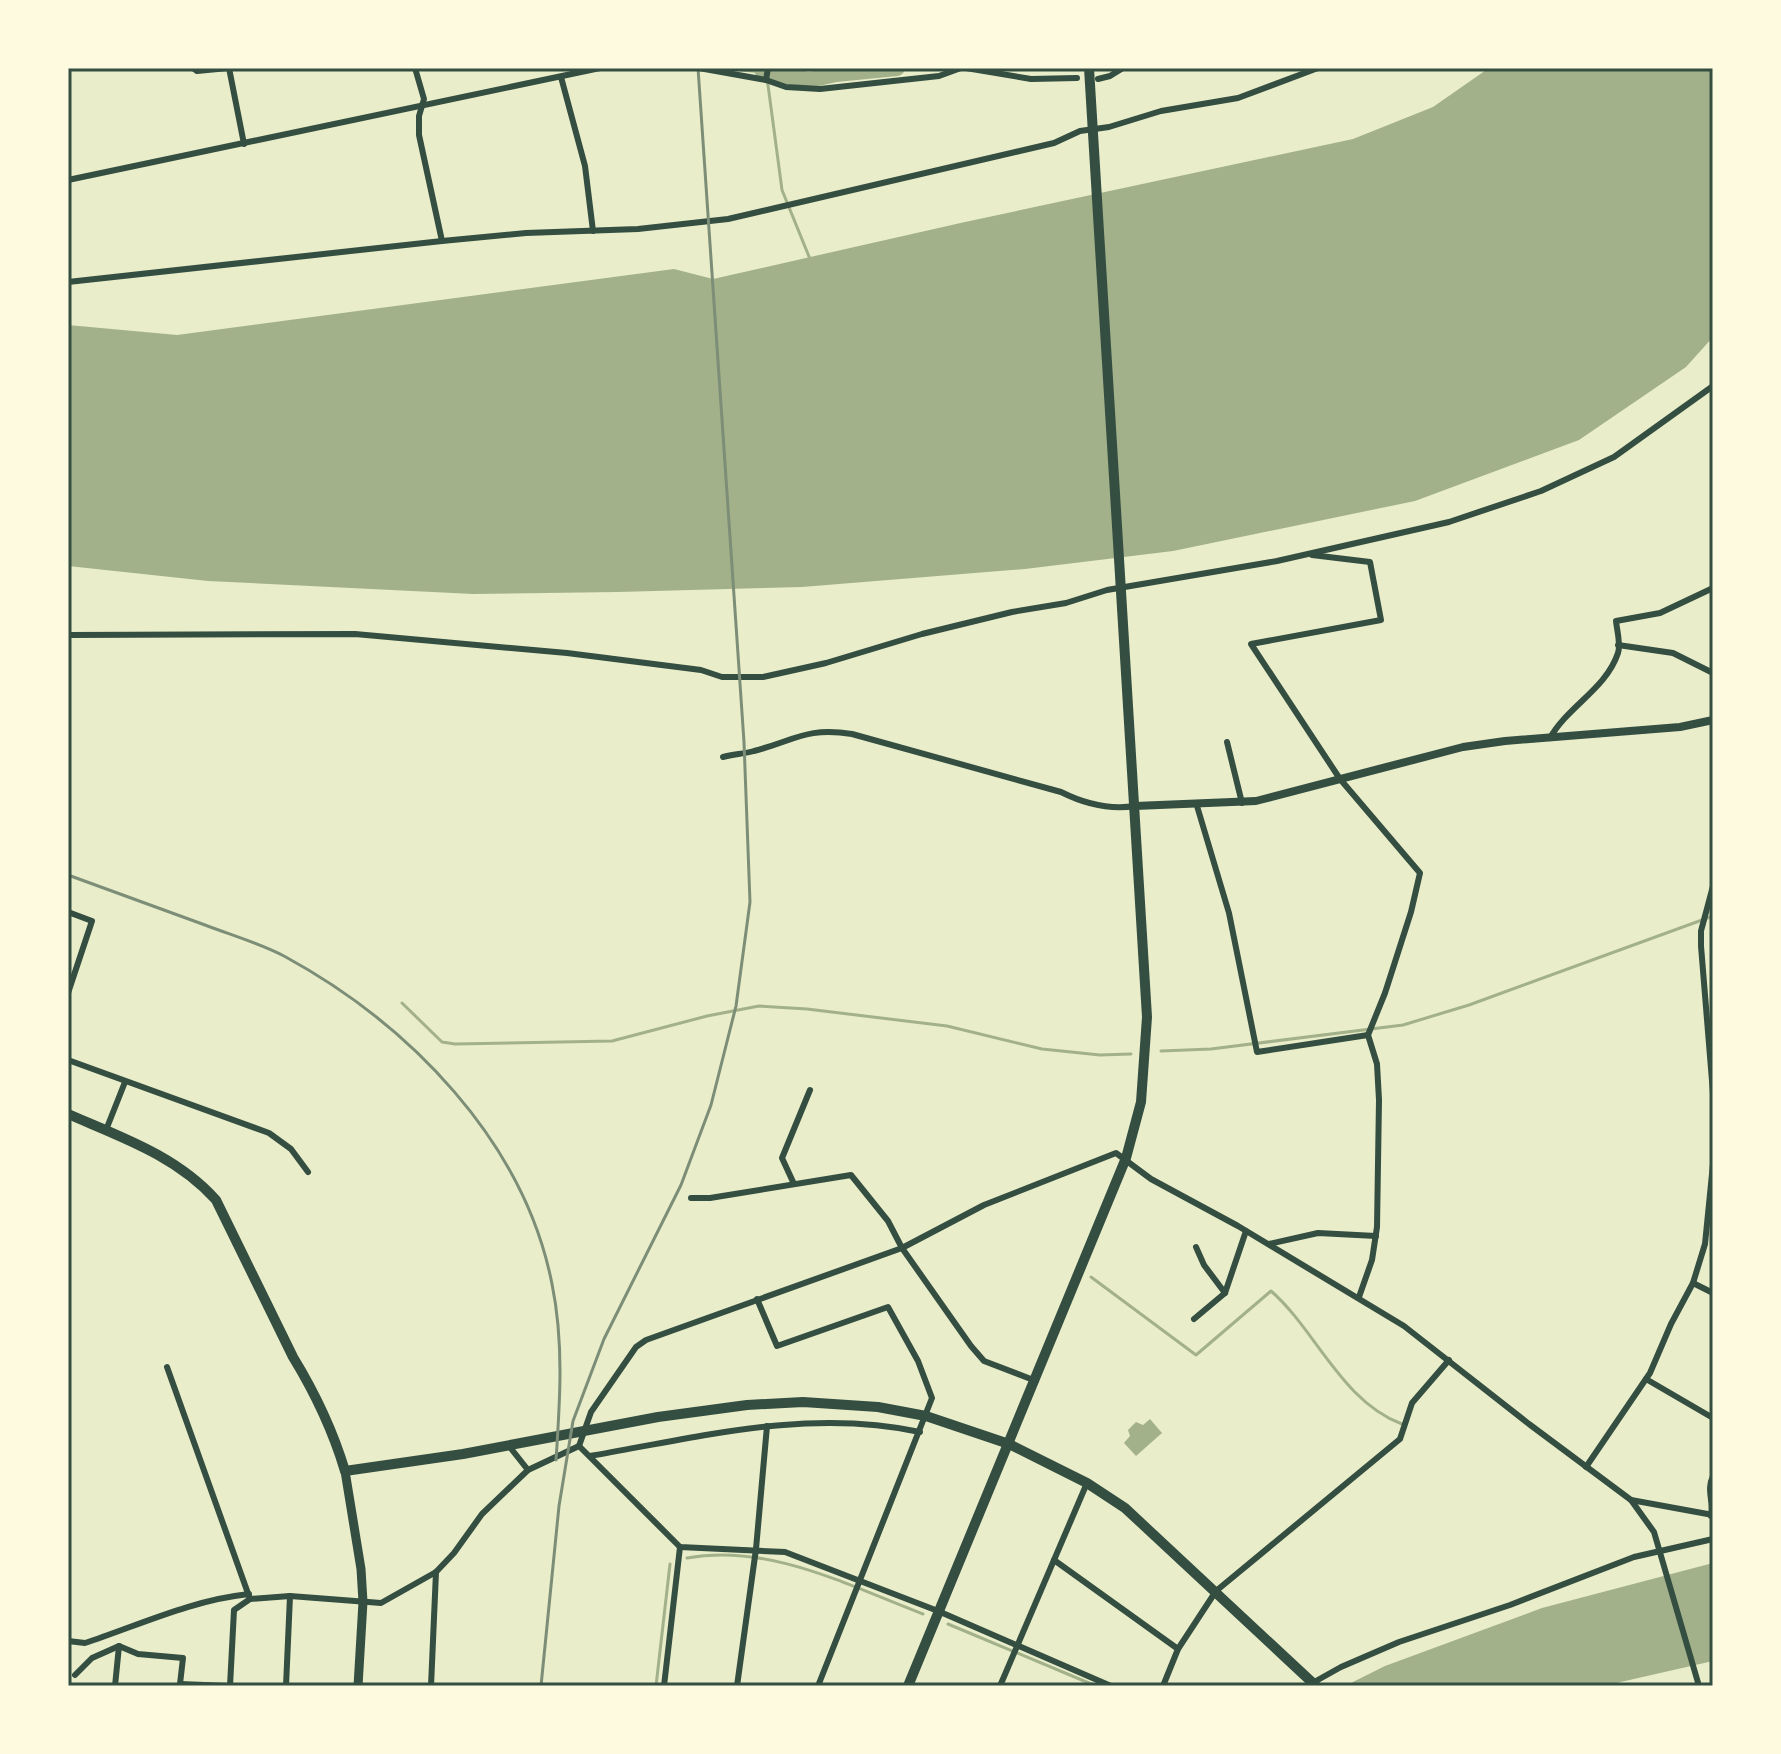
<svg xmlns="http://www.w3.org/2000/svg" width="1781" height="1754" font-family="'Public Sans',sans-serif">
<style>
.water{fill:#a3b18a}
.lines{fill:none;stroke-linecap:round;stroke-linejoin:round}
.stream{stroke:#a3b18a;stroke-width:3}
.river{stroke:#a3b18a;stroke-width:16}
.minor{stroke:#344e41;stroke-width:6}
.secondary{stroke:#344e41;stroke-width:8}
.primary{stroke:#344e41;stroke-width:9}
.trunk{stroke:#344e41;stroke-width:10}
.rail{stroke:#7c8e77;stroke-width:3}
.neatline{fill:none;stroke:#344e41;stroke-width:3}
</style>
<rect width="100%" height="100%" fill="#e9edc9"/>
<g class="water">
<path d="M1489,68H1713V337L1686,367L1579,440L1415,501L1173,551L1025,569L802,587L618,592L473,594L208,581L68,566V325L177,335L674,269L713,279L965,222L1353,139L1433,107Z"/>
<path d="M1150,1419L1162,1433L1136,1456L1124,1443L1130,1436L1128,1430L1136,1422L1143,1425Z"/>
<path d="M1713,1563V1661L1603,1686H1345L1385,1666L1542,1608Z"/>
</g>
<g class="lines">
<g class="stream">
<path d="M722,68L763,72L768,85L782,190L810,259"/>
<path d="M402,1003L442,1042L455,1044L612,1041L707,1016L759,1006L807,1009L947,1026L1042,1049L1100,1055L1131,1054"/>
<path d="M1161,1051L1211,1049L1403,1025L1469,1005L1713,916"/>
<path d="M1091,1277L1196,1355L1271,1291C1315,1329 1342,1402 1402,1424"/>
<path d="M687,1558C769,1543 849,1586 923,1614"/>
<path d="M948,1624L1096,1686"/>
<path d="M656,1686L670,1564"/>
</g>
<path class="river" d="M763,72L809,80L836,74L897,68"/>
<g class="minor">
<path d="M193,68L197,71L228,68"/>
<path d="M229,68L244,144"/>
<path d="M415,68L424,99L419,116V135L442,241"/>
<path d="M699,68L766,80L786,87L820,89L939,76L961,68"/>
<path d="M966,68L1031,79L1077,78"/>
<path d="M561,77L585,166L593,231"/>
<path d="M1098,79L1110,76L1123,68"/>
<path d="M766,80L768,68"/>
<path d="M68,180L600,68"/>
<path d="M68,282L442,241L526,233L638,229L728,219L1054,143L1080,131L1109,127L1161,111L1238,98L1318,68"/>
<path d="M1312,555L1370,562L1381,620L1251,644L1340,779L1420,873L1411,912L1385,993L1368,1035L1377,1064L1379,1100L1377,1227L1372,1260L1359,1297"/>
<path d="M68,635L355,634L567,653L701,670L722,677H763L826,663L922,634L1012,612L1066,603L1107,590L1277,561L1449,522L1541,491L1614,457L1713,386"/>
<path d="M1618,645L1673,653L1713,673"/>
<path d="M1550,738C1568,706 1606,689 1618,653C1621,644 1617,631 1616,621L1660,613L1713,588"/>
<path d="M1227,742L1242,803"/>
<path d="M723,757C734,754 744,754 754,751C796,740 806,727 852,734L1061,792C1085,804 1109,810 1135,806"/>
<path d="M1197,806L1229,913L1257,1052L1368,1035"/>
<path d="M1713,886L1701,931V946L1713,1093"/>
<path d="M68,912L92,921L68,993"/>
<path d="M68,1060L269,1133L291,1149L308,1172"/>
<path d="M106,1130L125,1082"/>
<path d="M794,1184L782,1158L810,1090"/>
<path d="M691,1198H710L851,1175L888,1221L902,1248L971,1346L984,1361L1036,1381"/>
<path d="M1269,1244L1318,1233L1376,1236"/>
<path d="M1196,1247L1204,1265L1225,1293"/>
<path d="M1693,1283L1713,1293"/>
<path d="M757,1299L777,1346L888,1307L918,1361L932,1398L818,1686"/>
<path d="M1194,1319L1225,1293L1246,1231"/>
<path d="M167,1367L250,1599"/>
<path d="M1646,1379L1713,1418"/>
<path d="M509,1446L528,1470"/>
<path d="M579,1446L591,1412L636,1347L646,1340L902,1248L984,1205L1116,1153L1151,1179L1238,1226L1404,1326L1529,1424L1631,1500L1654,1532L1699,1686"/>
<path d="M590,1456C699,1437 809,1408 920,1432"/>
<path d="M1586,1467L1650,1373L1671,1324L1693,1283L1705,1244L1713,1164"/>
<path d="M1631,1500L1713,1515"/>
<path d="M1711,1516C1714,1501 1706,1490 1713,1476"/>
<path d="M1054,1560L1178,1649"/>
<path d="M68,1641L85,1643C139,1625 192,1600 249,1594"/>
<path d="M75,1675L92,1658L119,1646L138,1654L183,1658L180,1684"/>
<path d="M115,1686L119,1646"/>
<path d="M179,1686L180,1684L230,1686L234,1610L250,1599L290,1596L381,1603L436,1572L454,1553L482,1514L528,1470L579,1446L680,1547L785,1552L938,1611L1111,1686"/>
<path d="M286,1686L290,1596"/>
<path d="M431,1686L436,1572"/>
<path d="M664,1686L680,1547"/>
<path d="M737,1686L756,1549L767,1426"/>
<path d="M1000,1686L1087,1483"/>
<path d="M1163,1686L1178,1649L1216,1591L1400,1439L1412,1403L1449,1360"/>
<path d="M1307,1686L1341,1667L1399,1642L1510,1605L1634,1557L1713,1539"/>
</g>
<path class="secondary" d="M1135,806L1256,801L1463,747L1505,741L1680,727L1713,720"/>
<path class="primary" d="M345,1471L361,1569L363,1602L358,1686"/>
<g class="trunk">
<path d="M68,1114C121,1137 177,1156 216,1200L293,1357C315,1393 333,1431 345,1471L463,1454L658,1417L747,1405L803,1402L878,1407L926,1416L1009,1444L1087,1483L1125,1508L1316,1686"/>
<path d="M908,1686L1126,1158L1141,1102L1147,1017L1089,68"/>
</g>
<g class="rail">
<path d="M68,875C114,892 159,908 205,925C231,935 259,943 284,956C409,1024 524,1141 552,1284C564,1342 560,1401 556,1460"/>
<path d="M541,1686L559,1506L573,1421L604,1339L681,1185L711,1105L736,1006L750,902L744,742L698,68"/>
</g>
</g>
<rect width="1781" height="1754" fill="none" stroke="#fefae0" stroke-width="140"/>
<rect x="70" y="70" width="1641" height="1614" class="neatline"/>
</svg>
